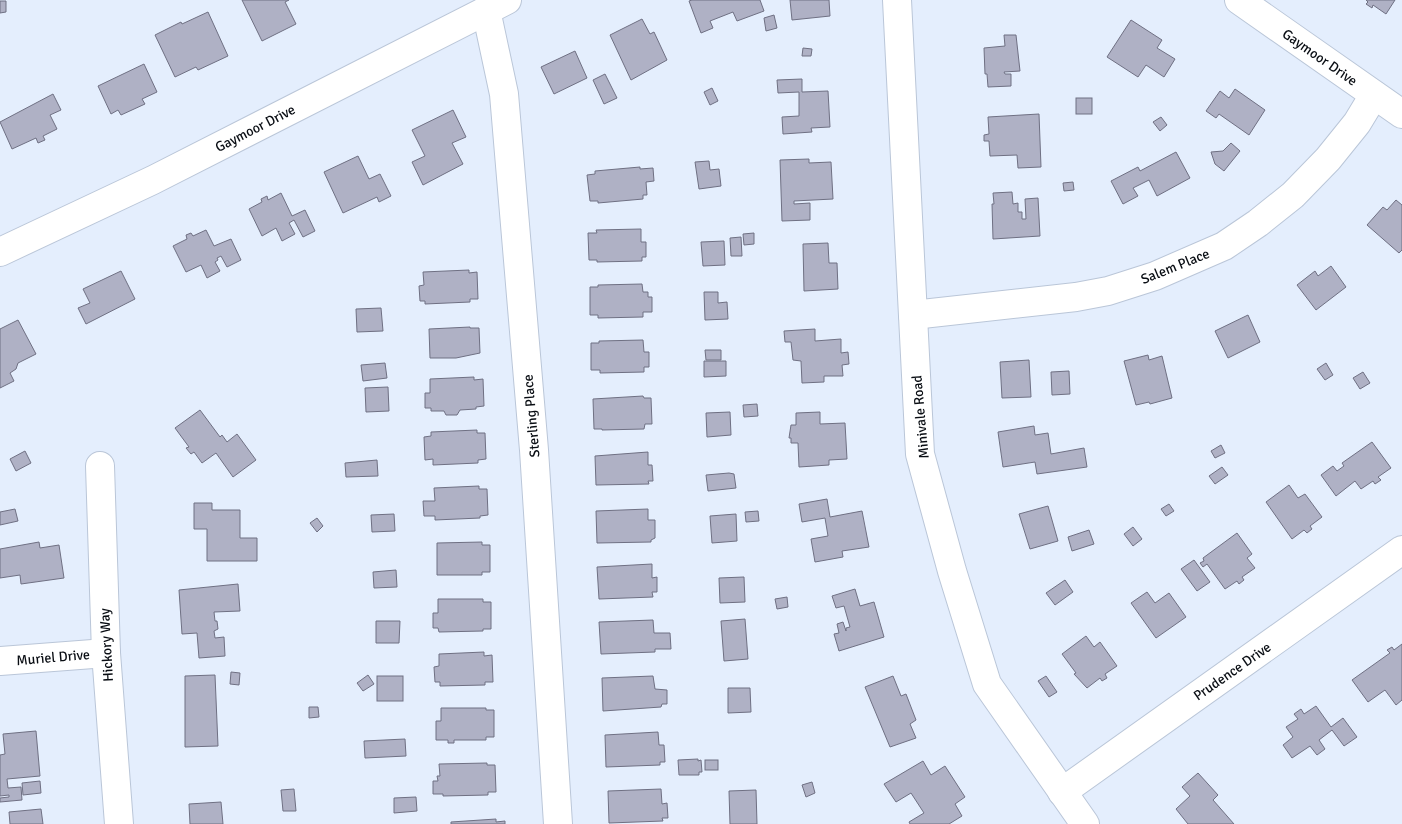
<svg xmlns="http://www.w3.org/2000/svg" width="1402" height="824" font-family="Signika,sans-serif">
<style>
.building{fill:#afb1c5;stroke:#6f7083}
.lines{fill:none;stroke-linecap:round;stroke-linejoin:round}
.minor-casing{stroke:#bac6d8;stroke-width:30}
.minor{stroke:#fff;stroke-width:28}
.labels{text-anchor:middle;stroke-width:5;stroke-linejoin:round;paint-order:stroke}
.street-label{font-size:14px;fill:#090d13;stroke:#fff}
</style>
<rect width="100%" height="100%" fill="#e4eefd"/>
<g class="building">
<path d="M242,0H289L285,2L296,24L262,41Z"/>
<path d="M692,0H760L764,11L737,21L733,12L710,21L713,28L701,33L689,1Z"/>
<path d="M790,0H829L830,16L792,20Z"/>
<path d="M1366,0H1395L1386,14L1373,5L1372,8L1366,4L1368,2Z"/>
<path d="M0,1H6V12L0,13Z"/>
<path d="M208,12L228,56L198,70L196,67L175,77L155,35L181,22L182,24Z"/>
<path d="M774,15L777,28L766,31L764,18Z"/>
<path d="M642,19L650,34L654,32L667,60L631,80L610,35Z"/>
<path d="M1131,20L1162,40L1157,48L1175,59L1164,77L1146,65L1138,77L1107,57Z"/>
<path d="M1004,35H1016L1020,71L1004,72L1005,74H1011V86L988,87L987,74H985L984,48L1005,46Z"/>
<path d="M803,48L812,49L811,56H802Z"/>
<path d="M575,51L587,78L554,94L541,67Z"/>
<path d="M144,64L157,92L142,99L145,104L121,115L118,110L111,114L98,86Z"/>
<path d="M605,74L617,98L604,104L593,80Z"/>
<path d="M802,79V92L828,91L830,127L811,128L812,132L783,134L782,117L799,116V92L778,93L777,80Z"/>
<path d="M712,88L718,101L710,105L704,92Z"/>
<path d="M1235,89L1265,110L1249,135L1219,114L1216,118L1206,111L1220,91L1229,98Z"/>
<path d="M53,94L61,110L50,115L57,129L43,136L45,140L38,143L36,138L12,149L0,122Z"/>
<rect x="1076" y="98" width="16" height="16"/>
<path d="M453,110L466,137L452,143L463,164L423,185L412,162L425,156L412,130Z"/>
<path d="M1039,114L1041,167L1018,168L1017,155L990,156L989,141H984V135L989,134L988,117Z"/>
<path d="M1161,117L1167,125L1160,131L1153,122Z"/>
<path d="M1231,143L1240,151L1224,171L1215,164L1211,152L1223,151Z"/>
<path d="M1176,152L1190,178L1157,196L1149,180L1133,188L1138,196L1123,204L1111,181L1138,167L1140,171Z"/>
<path d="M358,156L369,179L380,174L391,196L379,202L377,197L343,213L324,172Z"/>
<path d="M809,159V163L831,162L833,199L794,201V204L810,203V220L782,221L780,160Z"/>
<path d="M709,161L710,170L719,169L721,186L699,189L695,162Z"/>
<path d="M640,167V169L653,168L654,181L646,182L647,195H643V199L598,203V201H590L587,175L595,174V171Z"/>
<path d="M1073,182L1074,190L1064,191L1063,183Z"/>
<path d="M1012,192L1013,204L1018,203V212H1022V219H1026L1025,199L1038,198L1040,236L993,239L992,204H994L993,193Z"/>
<path d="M281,193L292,216L305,210L315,231L303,237L294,220L289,223L295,234L282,241L276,228L262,236L249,209L262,202L261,199L267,196L268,200Z"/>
<path d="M1396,200L1402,205V250L1399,253L1367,225L1383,207L1387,210Z"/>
<path d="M641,229V242H646V257H642V261L597,262V260H589L588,233H597L596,230Z"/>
<path d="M206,230L214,246L231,239L241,260L227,267L221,256L217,258L218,260L215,262L220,271L207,278L201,265L186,272L173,246L187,239L186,235L191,233L193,236Z"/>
<path d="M754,233V244L744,245L743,234Z"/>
<path d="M741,237L742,256H731L730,238Z"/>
<path d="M724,241L725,265L703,266L701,242Z"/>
<path d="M828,243L829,263H837L838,289L804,291L803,244Z"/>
<path d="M1331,266L1346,287L1316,310L1297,285L1315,271L1318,276Z"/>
<path d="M469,270V273L477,272L478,299H470V302L425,304V301H420L419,286L424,285L423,272Z"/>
<path d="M121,271L135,299L86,324L78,308L90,303L83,289Z"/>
<path d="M642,284L643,292H648V297H652V312H643V317L598,318V315H590V287H598V285Z"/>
<path d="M704,292H718V303L727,302L728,319L705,320Z"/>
<path d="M381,308L383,331L357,332L356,309Z"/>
<path d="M1248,315L1260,342L1228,358L1215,331Z"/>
<path d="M18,320L36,354L18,363L16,369L10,373L14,381L0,388V329Z"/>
<path d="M470,327V328H479L480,353L456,358H430L429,329Z"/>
<path d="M815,329V341L841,339V353L848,352L849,364L842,365L843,376H824V382L802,383L801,361L793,360L791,342H785L784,331Z"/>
<path d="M643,340L644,352H649V367H644V372L600,373V370H591V343H599V341Z"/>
<path d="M705,350H721V360H706Z"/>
<path d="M1148,355L1149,360L1162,356L1172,398L1150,404L1149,402L1136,405L1124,361Z"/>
<path d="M1029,360L1031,397L1002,398L1000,362Z"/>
<path d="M704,361H726V376L704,377Z"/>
<path d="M385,363L387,378L363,381L361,365Z"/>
<path d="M1326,363L1333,375L1325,380L1317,369Z"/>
<path d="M1069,371L1070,394L1052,395L1051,372Z"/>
<path d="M1363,372L1370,383L1360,389L1353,378Z"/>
<path d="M474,377V380L483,379L484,406L476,407V409L460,410L457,415H446L444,411H431V408H425V393H430V379Z"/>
<path d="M388,387L389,411L366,412L365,388Z"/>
<path d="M643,396L644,398H651L652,424H645L644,429L602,430V429H594L593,399Z"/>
<path d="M757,404L758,416L744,417L743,405Z"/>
<path d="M200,410L220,437L222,435L227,442L237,434L256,460L233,477L216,453L202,463L194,452L191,454L186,448L189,447L175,428Z"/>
<path d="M730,412L731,435L707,437L706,413Z"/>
<path d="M820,412V424L845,423L847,459L829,460V465L799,467L798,443H791V438H789L791,425H796V413Z"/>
<path d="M1034,426L1035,435L1048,433L1051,454L1084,448L1087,467L1037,474L1035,462L1003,467L998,432Z"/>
<path d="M477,430V433H485L486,459L478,460V463L433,465V459L425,460L424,437L431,436V432Z"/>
<path d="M1372,442L1391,468L1378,477L1381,480L1375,484L1373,481L1361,489L1355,481L1336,496L1321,475L1333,466L1337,471L1344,466L1342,463Z"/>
<path d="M1221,445L1225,453L1215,458L1211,451Z"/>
<path d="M25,451L31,463L16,471L10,459Z"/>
<path d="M648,452V465H652L653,481H648L649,484L596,485L595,456Z"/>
<path d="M377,460L378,476L346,477L345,463Z"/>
<path d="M1222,467L1228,475L1215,484L1209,476Z"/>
<path d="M729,473L734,474L736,488L708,491L706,475Z"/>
<path d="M1289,485L1298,498L1305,494L1322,517L1310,526L1312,529L1307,533L1304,530L1292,539L1266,502Z"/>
<path d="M479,486V489H487L488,515L480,516V518L435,520V516H424L423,501H435L434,488Z"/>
<path d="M827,499L830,517L862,511L869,547L842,551L843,557L815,562L811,539L828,536L825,518L802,522L799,504Z"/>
<path d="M194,503H212V510H240V538H257V561H207V529H194Z"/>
<path d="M1169,504L1174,511L1166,516L1161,509Z"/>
<path d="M1048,506L1058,541L1030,549L1019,514Z"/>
<path d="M15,509L18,521L0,525V512Z"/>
<path d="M648,509V520H655V538L651,540V542L597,543L596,511Z"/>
<path d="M758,511L759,521L746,522L745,512Z"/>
<path d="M394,514L395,531L372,532L371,515Z"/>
<path d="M736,514L737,541L712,543L710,516Z"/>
<path d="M317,518L323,526L317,532L310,523Z"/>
<path d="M1133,527L1142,539L1133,546L1124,534Z"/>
<path d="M1089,530L1094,544L1072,551L1068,537Z"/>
<path d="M1237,533L1252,554L1247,558L1255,568L1242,577L1244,580L1239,584L1237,581L1225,589L1207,564L1203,567L1200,563L1204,561L1203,558Z"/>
<path d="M39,542L40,548L59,545L64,578L21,584L20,575L0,578V549Z"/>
<path d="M482,542V545H490V572H482V575H437V543Z"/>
<path d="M1194,560L1210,582L1197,591L1181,569Z"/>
<path d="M652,564V578L657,577V592H652L653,597L599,599L597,567Z"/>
<path d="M396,570L397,587L374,588L373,572Z"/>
<path d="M744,577L745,602L720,603L719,578Z"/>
<path d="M1065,580L1073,592L1055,605L1046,593Z"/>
<path d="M238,584L240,611L214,612L215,621H217L218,629L214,631L215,638L224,637L225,656L199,658L197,633L182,634L179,590Z"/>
<path d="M855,589L860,606L874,602L884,637L839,651L834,634L839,633L837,624L843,622L846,631V628L850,627L844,606L836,608L832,596Z"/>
<path d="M1147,592L1155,603L1169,593L1186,617L1156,638L1131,603Z"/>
<path d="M787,597L788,607L777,609L775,599Z"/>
<path d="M438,599H483V602H491V629H483V631L439,632L438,628H433V613H438Z"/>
<path d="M745,619L748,659L724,661L721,621Z"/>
<path d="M653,620L654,633H670L671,649H655V652L601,654L599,622Z"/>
<path d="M376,621H400L399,643H376Z"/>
<path d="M1086,636L1094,647L1100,642L1117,666L1105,674L1107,678L1102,681L1100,678L1087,688L1074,674L1076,673L1062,654Z"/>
<path d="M1402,644V700L1396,705L1385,690L1368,702L1352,680L1390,653L1387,650L1392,647L1394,650Z"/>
<path d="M484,652V656L492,655L493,682H485V685L440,686V682H435L434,667L439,666V654Z"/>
<path d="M231,672L240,673L239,685L230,684Z"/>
<path d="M215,675L218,746L185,747V676Z"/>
<path d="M368,675L374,684L363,691L357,683Z"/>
<rect x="377" y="676" width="26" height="25"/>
<path d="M653,676L655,689L667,690V704H662L661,707L603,711L602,678Z"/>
<path d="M893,676L901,696L906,694L916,720L910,724L916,738L890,747L865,687Z"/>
<path d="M1046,676L1057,692L1049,697L1038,681Z"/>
<path d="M728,688H750L751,712L728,713Z"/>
<path d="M1316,706L1331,727L1343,718L1357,737L1344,746L1332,730L1319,740L1325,749L1317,755L1310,746L1292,758L1283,745L1293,737L1286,727L1298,719L1294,714L1301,709L1304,714Z"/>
<path d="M309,707H318L319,717L309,718Z"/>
<path d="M441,708H486V710H494V737H486V740H454V743H448V740H436V721H441Z"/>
<path d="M36,731L40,776L7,779L8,788L21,787L22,800L0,802V798L9,797V795L0,796V755L5,754L3,734Z"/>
<path d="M658,732L659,745H664L665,762H660V765L606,767L605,735Z"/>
<path d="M405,739L406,756L365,758L364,741Z"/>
<path d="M698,759V761L701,760L702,772H699V775H679L678,760Z"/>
<rect x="705" y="760" width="13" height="10"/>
<path d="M923,761L931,775L945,766L965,797L955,804L962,816L949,824H910L909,822L924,813L911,793L896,802L884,784Z"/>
<path d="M487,763V765H495L496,792H488V795L443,796V794H433V781H438L437,776H440L439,764Z"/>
<path d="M1198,773L1218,795L1213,800L1234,824H1188L1176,809L1190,796L1182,787Z"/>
<path d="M40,781L41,793L23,795L22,783Z"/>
<path d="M812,782L815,793L806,797L802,785Z"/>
<path d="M294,789L296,811H283L281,790Z"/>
<path d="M661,789L662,804L667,803L668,818H662L663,821L609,823L608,791Z"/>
<path d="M756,790L757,824H730L729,791Z"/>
<path d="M416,797L417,811L394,813V798Z"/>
<path d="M221,802L223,824H190L189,804Z"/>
<path d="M41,809L43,824H10L9,812Z"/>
<path d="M496,819V822L505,821V824H451V822Z"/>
</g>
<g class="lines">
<g class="minor-casing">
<g id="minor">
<path d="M897,0L920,454L952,571L987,684L1085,824"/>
<path d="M1239,0L1402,114"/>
<path d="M486,10L504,94L534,450L558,824"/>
<path d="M0,252L153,180L507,0"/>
<path d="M913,315L1076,297L1108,291L1155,276L1224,246L1258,223L1293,195L1328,159L1357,123L1374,95"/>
<path d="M100,466L106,653L119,824"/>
<path d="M0,661L106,653"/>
<path d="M1062,792L1402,550"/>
</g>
</g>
<use href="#minor" class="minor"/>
</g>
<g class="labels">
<g class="street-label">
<text transform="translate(1320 57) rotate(35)" y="5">Gaymoor Drive</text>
<text transform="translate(255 128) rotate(-27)" y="5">Gaymoor Drive</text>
<text transform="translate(1175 266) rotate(-22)" y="5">Salem Place</text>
<text transform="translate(531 416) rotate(-95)" y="5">Sterling Place</text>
<text transform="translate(920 417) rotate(-95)" y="5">Minivale Road</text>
<text transform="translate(106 645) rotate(-93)" y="5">Hickory Way</text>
<text transform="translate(53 657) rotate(-5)" y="5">Muriel Drive</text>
<text transform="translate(1232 671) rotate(-35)" y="5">Prudence Drive</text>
</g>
</g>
</svg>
